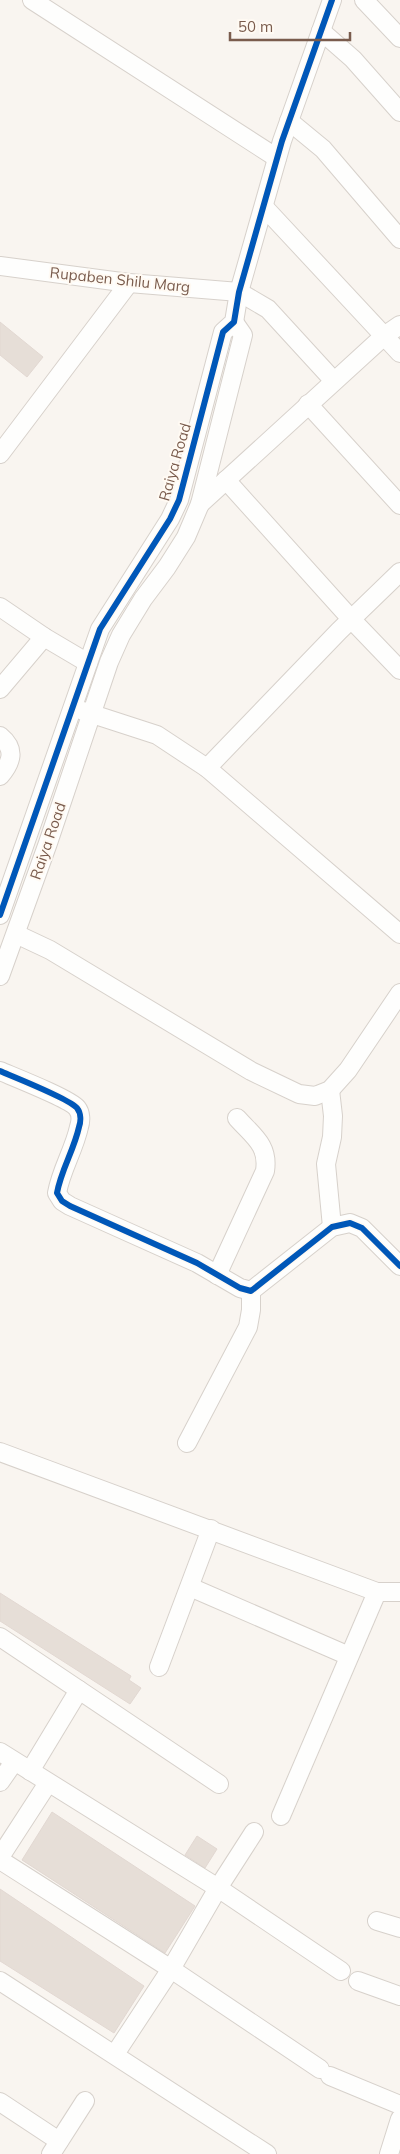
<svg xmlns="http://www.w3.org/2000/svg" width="400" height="2154" font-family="Mulish,sans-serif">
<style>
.building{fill:#e6ded7;stroke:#e2d8d2}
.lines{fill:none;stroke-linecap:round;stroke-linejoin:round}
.minor-casing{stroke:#d7d1cb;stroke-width:20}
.minor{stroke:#fefefd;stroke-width:18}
.cycleway-casing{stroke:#fffaf3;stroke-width:9}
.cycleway{stroke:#0057b8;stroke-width:6}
.labels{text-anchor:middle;stroke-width:4;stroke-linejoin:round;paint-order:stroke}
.street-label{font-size:15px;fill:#7a5c4d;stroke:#fffaf3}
</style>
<rect width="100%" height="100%" fill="#f9f5f0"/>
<g class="building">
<path d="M0,322L43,357L27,377L0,355Z"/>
<path d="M0,1593L131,1676L129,1680L141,1688L130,1704L0,1621Z"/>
<path d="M52,1812L195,1906L165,1953L22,1860Z"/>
<path d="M197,1836L217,1849L205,1868L185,1855Z"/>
<path d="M0,1889L144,1986L114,2033L0,1961Z"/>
</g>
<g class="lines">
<g class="minor-casing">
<g id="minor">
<path d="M32,0L277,158"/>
<path d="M364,0L400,38"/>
<path d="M321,31L353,59L400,112"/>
<path d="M289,121L323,149L400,239"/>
<path d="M264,207L400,353"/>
<path d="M0,266L129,283L239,292L268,309L334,381"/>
<path d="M308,404L400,505"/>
<path d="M0,454L129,283"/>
<path d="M226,480L352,620L400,670"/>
<path d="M200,504L384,336L400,325"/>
<path d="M0,607L44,637L88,663"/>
<path d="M0,689L44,637"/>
<path d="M83,711L157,735L207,768L400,934"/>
<path d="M0,736C16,749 12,762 0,776"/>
<path d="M207,768L339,631L400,572"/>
<path d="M0,915L100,629L170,519L179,500L223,332L234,322L239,292L282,141L332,0"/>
<path d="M16,934L50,950L251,1071L299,1094L315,1096L330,1090L348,1070L400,993"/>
<path d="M0,976L48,843L109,662L121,635L143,599L167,567L186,537L200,504L243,335L234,322"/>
<path d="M0,1071C14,1077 70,1099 77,1108C81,1113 81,1121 79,1127C74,1150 61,1170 57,1193L62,1201L70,1206L197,1263L240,1288L251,1291L332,1227L350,1223L362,1228L400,1266"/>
<path d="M330,1090L333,1116L332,1137L326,1164L332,1227"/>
<path d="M217,1275L265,1171C269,1145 253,1136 237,1118"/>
<path d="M187,1443L248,1327L251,1310V1291"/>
<path d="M0,1452L377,1592H400"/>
<path d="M190,1587L349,1656"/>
<path d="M0,1637L219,1784"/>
<path d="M159,1667L211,1529"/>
<path d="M0,1752L218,1888L341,1971"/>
<path d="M30,1771L79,1690"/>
<path d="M0,1782L14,1762"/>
<path d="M281,1816L377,1592"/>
<path d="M0,1857L48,1783"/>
<path d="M0,1860L171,1969L320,2069"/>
<path d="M377,1921L400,1928"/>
<path d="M0,1981L267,2154"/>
<path d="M358,1981L400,1996"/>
<path d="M115,2054L171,1969L218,1888L254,1832"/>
<path d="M330,2076L400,2105"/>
<path d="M0,2102L59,2141"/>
<path d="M51,2154L85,2101"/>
<path d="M389,2154L400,2119"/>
</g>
</g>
<use href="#minor" class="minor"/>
<g class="cycleway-casing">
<g id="cycleway">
<path d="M0,915L100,629L170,519L179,500L223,332L234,322L239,292L282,141L332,0"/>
<path d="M0,1071C14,1077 70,1099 77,1108C81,1113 81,1121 79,1127C74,1150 61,1170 57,1193L62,1201L70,1206L197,1263L240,1288L251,1291L332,1227L350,1223L362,1228L400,1266"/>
</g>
</g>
<use href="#cycleway" class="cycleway"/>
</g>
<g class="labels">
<g class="street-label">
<text transform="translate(120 280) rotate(6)" y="5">Rupaben Shilu Marg</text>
<text transform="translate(175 462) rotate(-74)" y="5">Raiya Road</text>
<text transform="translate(48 841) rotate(-71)" y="5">Raiya Road</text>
</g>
</g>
<path d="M230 32v8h120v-8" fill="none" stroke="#7a5c4d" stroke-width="2.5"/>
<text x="238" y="32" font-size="15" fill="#7a5c4d" stroke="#fffaf3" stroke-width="4" paint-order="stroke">50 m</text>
</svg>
